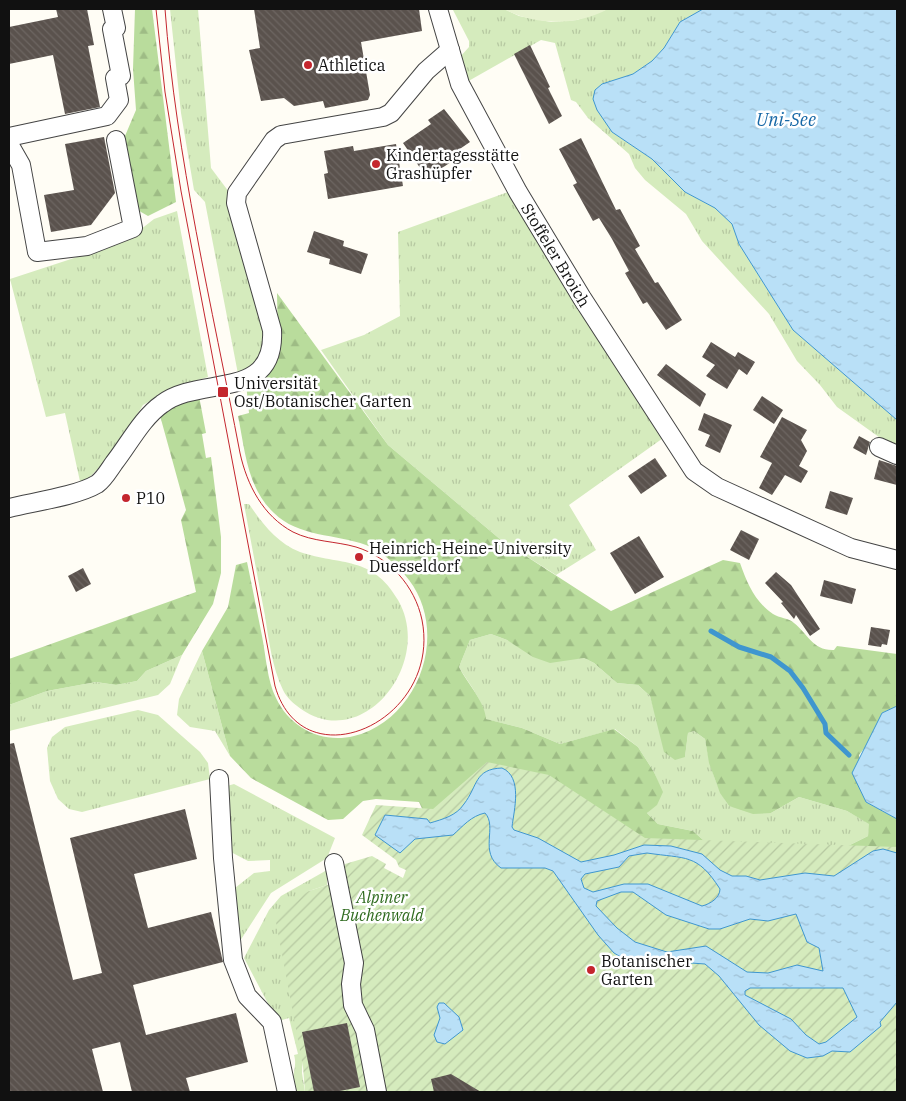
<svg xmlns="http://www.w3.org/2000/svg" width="906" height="1101" font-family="'IBM Plex Serif',serif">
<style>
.grass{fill:url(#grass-tufts)}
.forest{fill:url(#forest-firs);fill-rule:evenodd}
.garden{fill:url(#garden-furrows)}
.pitch{fill:#e6f2cf}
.water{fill:url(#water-ripples);stroke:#3f96cf;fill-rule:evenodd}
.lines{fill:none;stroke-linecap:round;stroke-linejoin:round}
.stream{stroke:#3f96cf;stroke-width:5}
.building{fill:url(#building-back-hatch)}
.minor-casing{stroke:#444;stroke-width:20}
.minor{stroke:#fff;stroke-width:18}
.tram{stroke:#c4262e;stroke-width:1}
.poi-dot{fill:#c4262e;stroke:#fff;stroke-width:2}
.labels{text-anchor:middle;stroke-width:5;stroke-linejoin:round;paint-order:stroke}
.poi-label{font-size:16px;fill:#111;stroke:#fff;text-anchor:start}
.street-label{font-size:16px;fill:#111;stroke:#fff}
.park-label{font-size:16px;font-style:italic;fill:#2f6b1f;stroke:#fff}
.water-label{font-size:18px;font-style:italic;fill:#1768a6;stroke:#fff}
</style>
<defs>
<pattern id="grass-tufts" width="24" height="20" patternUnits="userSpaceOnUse" patternTransform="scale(1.25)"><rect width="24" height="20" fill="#d5ebbd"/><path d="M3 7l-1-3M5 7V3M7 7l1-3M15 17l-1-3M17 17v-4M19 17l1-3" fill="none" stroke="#b6c8a1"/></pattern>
<pattern id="forest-firs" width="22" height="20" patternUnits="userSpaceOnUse" patternTransform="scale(1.25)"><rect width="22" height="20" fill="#b9dc9c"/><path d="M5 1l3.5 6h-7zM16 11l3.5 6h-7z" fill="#9ebc85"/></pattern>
<pattern id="garden-furrows" width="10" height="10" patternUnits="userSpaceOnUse" patternTransform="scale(1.25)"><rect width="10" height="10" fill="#d5ebbd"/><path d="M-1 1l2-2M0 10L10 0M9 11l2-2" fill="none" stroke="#b6c8a1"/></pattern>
<pattern id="water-ripples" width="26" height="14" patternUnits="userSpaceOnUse" patternTransform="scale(1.25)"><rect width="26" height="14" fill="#b9e0f7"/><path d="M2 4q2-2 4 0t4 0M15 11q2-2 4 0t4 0" fill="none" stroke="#9ebfd3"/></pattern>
<pattern id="building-back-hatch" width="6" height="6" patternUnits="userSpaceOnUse" patternTransform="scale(1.25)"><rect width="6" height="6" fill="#5a524d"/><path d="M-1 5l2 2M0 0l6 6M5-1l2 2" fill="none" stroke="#6d6662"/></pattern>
</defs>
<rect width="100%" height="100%" fill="#fffdf5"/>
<g class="grass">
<path d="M170,9H198L211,168L229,192L266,329L258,367L238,374L205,202L194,190L181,113Z"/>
<path d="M504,9L519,16L551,22L577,20L608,9H703L680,22L664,48L652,61L633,74L602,84L612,132L652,159L685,192L715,208L732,224L739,244L793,330L897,420V450L837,407L820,385L797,361L769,314L702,241L686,214L645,180L635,168L629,154L588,118L576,102L571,100L555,43L541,40L465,83L460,57L469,47V41L453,10Z"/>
<path d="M511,191L666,436L569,505L596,550L556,575L501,540L388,445L321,350L364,335L400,316L398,232Z"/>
<path d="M177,211L208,377L174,387L143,405L112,454L81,486L65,413L46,417L10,279L126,241L154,219Z"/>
<path d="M244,504H249C262,523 277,543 300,552C341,566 372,555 398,600C434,662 364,753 301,709C294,704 287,698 283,690C272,667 269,641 265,616C258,579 251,542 244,504Z"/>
<path d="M491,634L507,640L520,648L569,659L584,658L594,663L617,683L638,685L650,696L658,723L685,757L688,733L694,731L705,739C709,763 715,786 729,806L771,813L799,797L847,811L870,824L868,836L840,850L711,847L693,831L658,824L647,813L662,792L654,772L638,747L615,729L560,744L522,728L485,719C485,702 468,683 459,667L470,640Z"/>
<path d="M202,651L230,756L215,731L190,727L177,715L179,699Z"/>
<path d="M182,655L170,684L158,695L9,731V705L47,691L96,682L116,685L137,681L146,671Z"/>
<path d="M138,710L158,715L200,752L208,763L210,779L82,812L69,809L58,799L50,781L47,748L52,737L65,727Z"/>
<path d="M234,784L335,838L327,858L271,893L240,941L235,888L254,873L270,871V860L248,861L229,851L227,786Z"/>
<path d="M327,870V885L309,891L302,1073L305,1092H294C290,1076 298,1068 294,1055L298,1054L289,1018L282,1020L273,1013L244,958L269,910L281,896Z"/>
</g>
<g class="forest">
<path d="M135,9H152L176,202L148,216L134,208L125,136L136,110L133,69Z"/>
<path d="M277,293L388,445L501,540L611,611L723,560L740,563C747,583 755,602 773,614C779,618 789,618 794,623C808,634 813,651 834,650L837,646L897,654V706L882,713L870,741L859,755L866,802L897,819V853L841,873L427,819L419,802L376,799L363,801L343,819L328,820L251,778L230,756L202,651L228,607L236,565L247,562C252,586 257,611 262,636C266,656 267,680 276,698C290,728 322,744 354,736C418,720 450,634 409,580C399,567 382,551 366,545C336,534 298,537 274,513C247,488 245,450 238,416L249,413L246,383L278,349ZM491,634L507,640L533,657L550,663L584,658L594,663L617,683L638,685L650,696L664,752L675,760L685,757L688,733L694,731L705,739L709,763L720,793L729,806L753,814L771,813L799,797L847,811L869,824L868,836L840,850L711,847L693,831L658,824L647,813L657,805L663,792L654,772L638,747L614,729L560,744L522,728L486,719C485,702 468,684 459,667L470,640Z"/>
<path d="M199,396L206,433L202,434L206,458L211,457L221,537V573L213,604L182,655L146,671L137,681L116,685L96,682L47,691L9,705V659L196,592L181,520L186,510L159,412Z"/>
</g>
<path class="garden" d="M487,762L549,775L645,838L897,847V1092H305L303,1067L276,922L284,906L309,891L339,881L345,864L372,856L386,864L384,868L403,878L406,870L399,867L396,860L362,835L376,805L433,809Z"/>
<path class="pitch" d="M504,9H608C577,26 536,26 504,9Z"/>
<g class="water">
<path d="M703,9H897V420L793,330L739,244L732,224L715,208L685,192L652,159L612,132L597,110L593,99L595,90L602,84L633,74L652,61L664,48L680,22Z"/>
<path d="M897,706V819L866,802L852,773L882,713Z"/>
<path d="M502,768C523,777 514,810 512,827L514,830L538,838L581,862L614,855L644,845L671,846L702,854L720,870L732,876H746L760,880L805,873L834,876L873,851L883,849L897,853V1002L880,1022L881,1026L850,1052L832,1051L823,1056L807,1058L790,1051L759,1025L719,976L705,964L691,963L677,965L644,960L638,962L626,960L614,953L598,935L553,871L545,868H501C478,852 498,827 485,813C471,816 463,826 453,835L415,839L400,853L375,835L385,815L427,819L430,823C443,819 456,816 464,804C478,786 474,769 502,768ZM647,853C686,859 697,853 720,889C720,898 710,904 702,906L648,884H624L593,892L584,888L581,879L585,874L619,867L629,856ZM621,892H633L666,915L709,929H720L750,919L768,921L796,914L807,942L819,948L823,971L797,965L768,973L747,972L706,946L667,952L635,942L617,928L596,906L597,901ZM750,988H843L857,1017L826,1042L819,1044L806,1035L791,1019L745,995V991Z"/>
<path d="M439,1003H444L459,1017L463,1030L445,1044L437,1042L434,1035L440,1018L437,1007Z"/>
</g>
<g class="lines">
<path class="stream" d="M711,631L739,647L771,657L790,671L803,688L825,724L826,733L849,755"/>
</g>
<g class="building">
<path d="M56,9H87L94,45L88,46L100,107L65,114L53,55L9,64V27L58,17Z"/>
<path d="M254,9H419L422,31L361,42L370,95L368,100L325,108L323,101L294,106L284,98L261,101L249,50L260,48Z"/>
<path d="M530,45L550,87L548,88L562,116L549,124L514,54Z"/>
<path d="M444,109L470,142L448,157L451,162L427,178L403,143L431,124L428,120Z"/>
<path d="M104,137L115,193L91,225L51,232L44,195L74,190L65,144Z"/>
<path d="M581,138L616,210L620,209L640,246L635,249L655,283L658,282L682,320L666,330L647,302L643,304L625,273L629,271L612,239L599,218L593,221L573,185L577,183L559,149Z"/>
<path d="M396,144L403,186L328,199L324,174L328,173L324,151L353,146L354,151Z"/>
<path d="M314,231L344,241L343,246L368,254L361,274L329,264L330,259L307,252Z"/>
<path d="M711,342L735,357L738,352L755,362L747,375L739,369L727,389L706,376L715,365L702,357Z"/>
<path d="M666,364L706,394L700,407L657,375Z"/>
<path d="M762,396L783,410L774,424L753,410Z"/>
<path d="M704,413L732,425L720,453L705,446L710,435L698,430Z"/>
<path d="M782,417L807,430L801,440L807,451L799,466L808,471L801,483L785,475L772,495L759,488L772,463L760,457Z"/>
<path d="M859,436L870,442L866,455L853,448Z"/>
<path d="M655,458L667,476L641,494L628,476Z"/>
<path d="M879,460L897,466V485L874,479Z"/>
<path d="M830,491L853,498L847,515L825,508Z"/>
<path d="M741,530L759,539L749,560L730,550Z"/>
<path d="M639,536L664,577L635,594L610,553Z"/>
<path d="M83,568L91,584L76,592L68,576Z"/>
<path d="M776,572L791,585L820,629L810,636L796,615L794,619L781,603L783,602L765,583Z"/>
<path d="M824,580L856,589L852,604L820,596Z"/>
<path d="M871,627L890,630L887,645L882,644L881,647L868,645Z"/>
<path d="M14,743L73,980L102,973L70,838L185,809L197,859L134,874L148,928L211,912L223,962L133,985L146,1035L236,1013L248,1062L186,1078L190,1092H132L120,1042L92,1049L103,1092H9V744Z"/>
<path d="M347,1023L360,1087L335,1092H314L302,1032Z"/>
<path d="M451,1074L481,1092H434L431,1079Z"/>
</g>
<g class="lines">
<g class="minor-casing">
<g id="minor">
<path d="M438,9L460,84L518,192L582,298L694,471L717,487L851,548L897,560"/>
<path d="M9,137L107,116L119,100L115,78L121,76L112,29L116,28L112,9"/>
<path d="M9,144L21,165L37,252L87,246L133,228L116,140"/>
<path d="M879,447L897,455"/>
<path d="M9,508C33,502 77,496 97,484C104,479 109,470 114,463C129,444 142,418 162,404C200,375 276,402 272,330L236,203L237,193L274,140L281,135L383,117L391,113L426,71L450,50"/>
<path d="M219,779L223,858L233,960L247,996L272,1022L287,1092"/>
<path d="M334,863L354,963L351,984L353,1005L365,1030L377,1092"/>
</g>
</g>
<use href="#minor" class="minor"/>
<path class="tram" d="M156,9L165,92L181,191L275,686C303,784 442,721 422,620C415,586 389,557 356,547C335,541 313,542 293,532C263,516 247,485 240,453C212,306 176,157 165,9"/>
</g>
<g class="poi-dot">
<circle cx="308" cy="65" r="5"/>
<circle cx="376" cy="164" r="5"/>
<rect x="217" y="386" width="12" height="12" rx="2.5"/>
<circle cx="126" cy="498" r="5"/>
<circle cx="359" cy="557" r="5"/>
<circle cx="591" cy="970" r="5"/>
</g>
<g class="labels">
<g class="poi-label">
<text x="318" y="71">Athletica</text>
<text x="386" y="161">Kindertagesstätte<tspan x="386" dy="18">Grashüpfer</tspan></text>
<text x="234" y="389">Universität<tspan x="234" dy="18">Ost/Botanischer Garten</tspan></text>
<text x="136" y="504">P10</text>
<text x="369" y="554">Heinrich-Heine-University<tspan x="369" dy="18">Duesseldorf</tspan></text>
<text x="601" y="967">Botanischer<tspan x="601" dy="18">Garten</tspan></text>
</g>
<g class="street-label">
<text transform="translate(556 255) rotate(59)" y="6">Stoffeler Broich</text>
</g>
<g class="park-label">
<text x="382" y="903">Alpiner<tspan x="382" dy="18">Buchenwald</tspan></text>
</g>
<g class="water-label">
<text x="786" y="126">Uni-See</text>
</g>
</g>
<rect width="906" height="1101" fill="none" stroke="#111111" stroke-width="20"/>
</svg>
